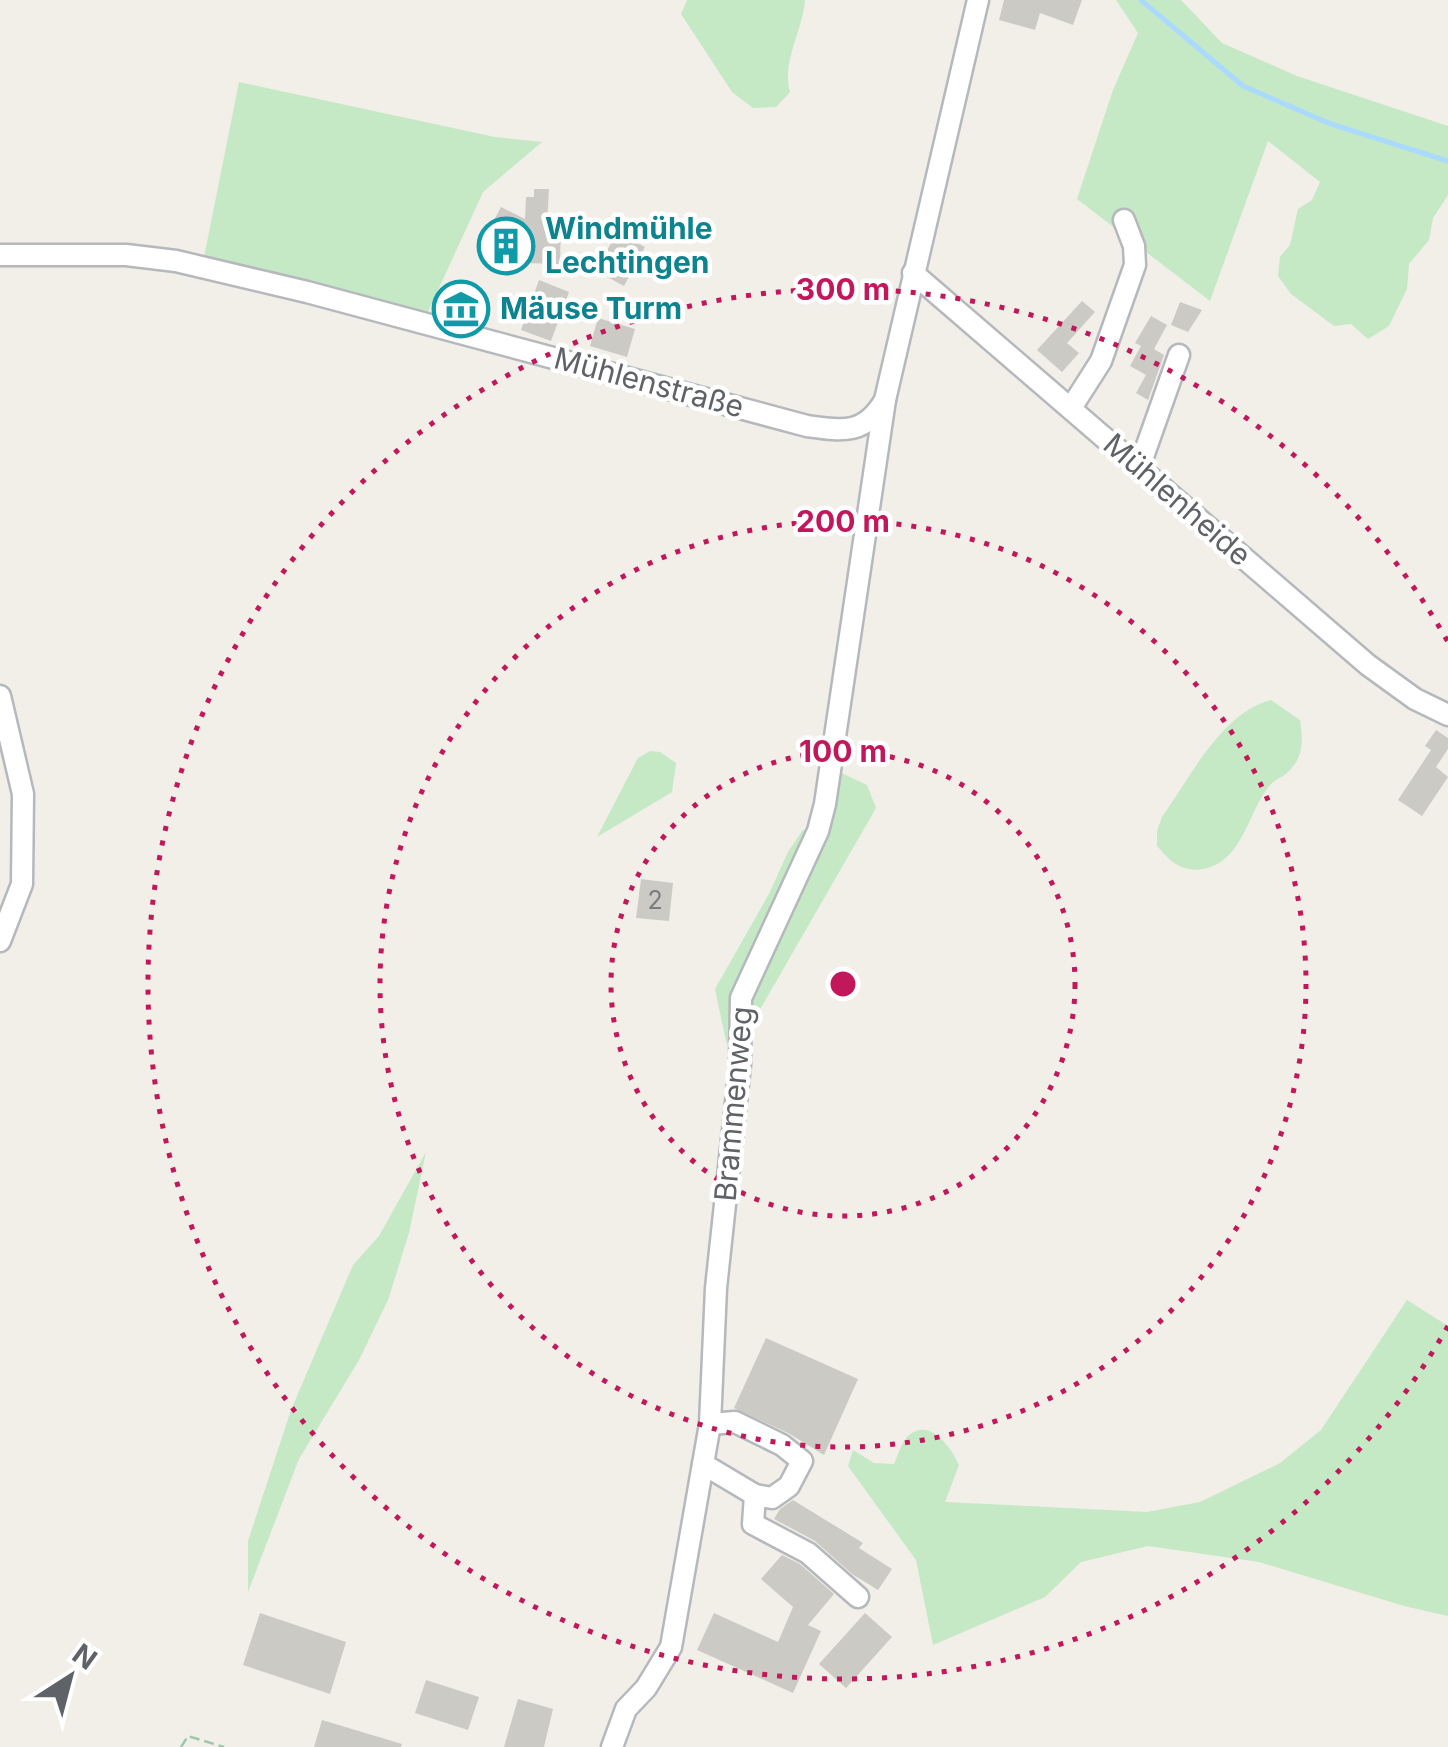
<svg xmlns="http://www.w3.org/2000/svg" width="1448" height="1747" font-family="Inter,sans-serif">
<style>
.green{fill:#c5e8c5}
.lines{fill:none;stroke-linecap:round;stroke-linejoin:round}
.stream{stroke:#aadaff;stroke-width:5}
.building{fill:#cccac5}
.minor-casing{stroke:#b5b8bc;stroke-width:25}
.path{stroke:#9cc7a9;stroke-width:2.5;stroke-dasharray:10 5;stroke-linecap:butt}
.minor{stroke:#fff;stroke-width:20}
.ring{fill:none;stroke:#c2185b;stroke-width:5;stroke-dasharray:5 10}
.labels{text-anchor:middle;stroke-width:9;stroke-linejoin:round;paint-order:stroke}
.number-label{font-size:25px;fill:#7a7d7f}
.culture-label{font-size:30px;font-weight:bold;fill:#0d838f;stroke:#fff;text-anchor:start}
.street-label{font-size:30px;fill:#5f6368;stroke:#fff}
.centre{fill:#c2185b;stroke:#fff;stroke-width:5}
.ring-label{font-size:30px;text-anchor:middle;font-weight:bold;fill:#c2185b;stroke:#fff;stroke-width:9;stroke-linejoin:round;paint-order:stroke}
</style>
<rect width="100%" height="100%" fill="#f1efe8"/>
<g class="green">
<path d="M687,0H805C803,30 781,63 790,92L776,107L753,108L732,92L681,14Z"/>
<path d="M1116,0H1181L1222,43L1297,76L1448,126V195L1433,218L1429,240L1409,264L1407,289L1389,326L1368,339L1351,324L1334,326L1291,294L1278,276L1280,257L1290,245L1298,209L1312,200L1320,182L1268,141L1210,301L1077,199L1113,90L1138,33Z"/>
<path d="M239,82L495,137L542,142L483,192L423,323L202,267Z"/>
<path d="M1271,700L1300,720C1303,739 1304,756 1289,771C1284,777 1275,779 1270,785C1248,811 1243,862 1203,869C1181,872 1171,862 1157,846V831L1162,817C1190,778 1221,713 1271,700Z"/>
<path d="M650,751L660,752L676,763L672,792L597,837L638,758Z"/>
<path d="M833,769L867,785L876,808L758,1013L740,1065L726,1041L715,989L769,894L788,852L802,831L820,823Z"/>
<path d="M426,1152L409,1233L388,1300L359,1360L299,1459L248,1592V1541L291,1410L353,1265L379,1236Z"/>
<path d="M1407,1300L1448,1326V1616L1404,1606L1259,1562L1148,1546L1081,1562L1045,1597L933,1645L916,1560L848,1466L853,1450L874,1463L894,1464C898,1455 902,1441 909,1435C931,1417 952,1449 959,1465L945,1502L1147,1512L1200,1502L1280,1463L1321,1430Z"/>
</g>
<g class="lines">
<path class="stream" d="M1141,0L1243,86L1331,124L1448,161"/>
</g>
<g class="building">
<path d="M1004,0H1082L1073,25L1040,13L1035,30L999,20Z"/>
<path d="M534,189H549L547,224L561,225L560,264L523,263L524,254L504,257L495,249V241L504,228L493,222L501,207L525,219L526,197H534Z"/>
<path d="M617,232L645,247L624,286L596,271Z"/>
<path d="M539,280L569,292L551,341L521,330Z"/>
<path d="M1082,301L1095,312L1067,343L1079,353L1062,372L1037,350Z"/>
<path d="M1180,302L1202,310L1188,332L1171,325Z"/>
<path d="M1151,316L1167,325L1154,349L1164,355L1148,400L1136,393L1146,375L1130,366L1141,346L1135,343Z"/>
<path d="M598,318L635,329L627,357L590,346Z"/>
<path d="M1436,730L1448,738V749L1436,767L1448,777L1422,816L1398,800L1431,750L1425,746Z"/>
<path d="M641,879L673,883L669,921L636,918Z"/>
<path d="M766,1338L858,1379L824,1455L788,1433L734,1408Z"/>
<path d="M793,1500L863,1543L859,1548L892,1569L878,1590L852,1574L815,1541L774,1519L780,1509Z"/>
<path d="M782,1555L800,1564L834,1594L808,1625L821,1631L793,1693L697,1650L714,1613L778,1642L793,1607L761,1579Z"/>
<path d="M260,1613L346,1642L330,1694L243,1665Z"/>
<path d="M865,1613L892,1637L846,1688L819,1664Z"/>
<path d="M426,1680L479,1697L468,1730L415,1713Z"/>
<path d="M518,1699L553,1709L544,1747H504Z"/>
<path d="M322,1720L402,1744L401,1747H314Z"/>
</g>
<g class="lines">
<g class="minor-casing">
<g id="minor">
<path d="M0,255H126L176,261L307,292L807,426C843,431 865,435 885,400L978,0"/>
<path d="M913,273L1368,665L1415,699L1448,715"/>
<path d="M1071,408L1101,361L1135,265L1134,246L1124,220"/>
<path d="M1139,468L1179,355"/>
<path d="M0,696L23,794L22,884L0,941"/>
<path d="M703,1464L755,1495L772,1498L789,1486L802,1461L782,1445L735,1422L710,1424"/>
<path d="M755,1495L753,1524L808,1553L858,1597"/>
<path d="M612,1747L626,1709L646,1688L671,1647L703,1464L710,1424L716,1288L740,1065L741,998L818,831L825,804L885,400"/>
</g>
</g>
<path class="path" d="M181,1747L188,1736L224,1747"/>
<use href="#minor" class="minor"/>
</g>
<g class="ring">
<circle cx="843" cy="984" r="232"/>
<circle cx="843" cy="984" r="463"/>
<path d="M1448 1326A695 695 0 1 1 1448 642"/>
</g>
<defs>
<g id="building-ring" transform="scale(2.875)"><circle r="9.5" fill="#fff" stroke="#0f9aa8" stroke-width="1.5"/><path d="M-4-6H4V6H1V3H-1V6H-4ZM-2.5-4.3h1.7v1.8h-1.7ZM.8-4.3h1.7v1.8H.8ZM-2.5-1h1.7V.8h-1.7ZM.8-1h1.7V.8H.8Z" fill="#0f9aa8"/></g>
<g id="museum-ring" transform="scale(2.875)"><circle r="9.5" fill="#fff" stroke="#0f9aa8" stroke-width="1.5"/><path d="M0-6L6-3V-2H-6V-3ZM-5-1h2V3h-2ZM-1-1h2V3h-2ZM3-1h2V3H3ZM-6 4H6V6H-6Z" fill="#0f9aa8"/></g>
</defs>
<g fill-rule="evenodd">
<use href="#building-ring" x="506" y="246"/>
<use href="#museum-ring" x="461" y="309"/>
</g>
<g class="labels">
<g class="number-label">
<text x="655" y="909">2</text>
</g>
<g class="culture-label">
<text x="545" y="239">Windmühle<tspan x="545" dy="34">Lechtingen</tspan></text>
<text x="500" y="319">Mäuse Turm</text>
</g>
<g class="street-label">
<text transform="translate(649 383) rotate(15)" y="10">Mühlenstraße</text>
<text transform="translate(1177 500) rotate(41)" y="10">Mühlenheide</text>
<text transform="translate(734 1104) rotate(-85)" y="10">Brammenweg</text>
</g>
</g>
<circle cx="843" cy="984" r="15" class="centre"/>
<g class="ring-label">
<text x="843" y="300">300 m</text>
<text x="843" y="532">200 m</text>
<text x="843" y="762">100 m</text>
</g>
<g transform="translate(70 1677) rotate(36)" stroke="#ffffff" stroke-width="8" paint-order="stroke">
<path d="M0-8L18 38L0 25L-18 38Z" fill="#5f6368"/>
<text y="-15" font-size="28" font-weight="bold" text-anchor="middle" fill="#5f6368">N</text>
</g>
</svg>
